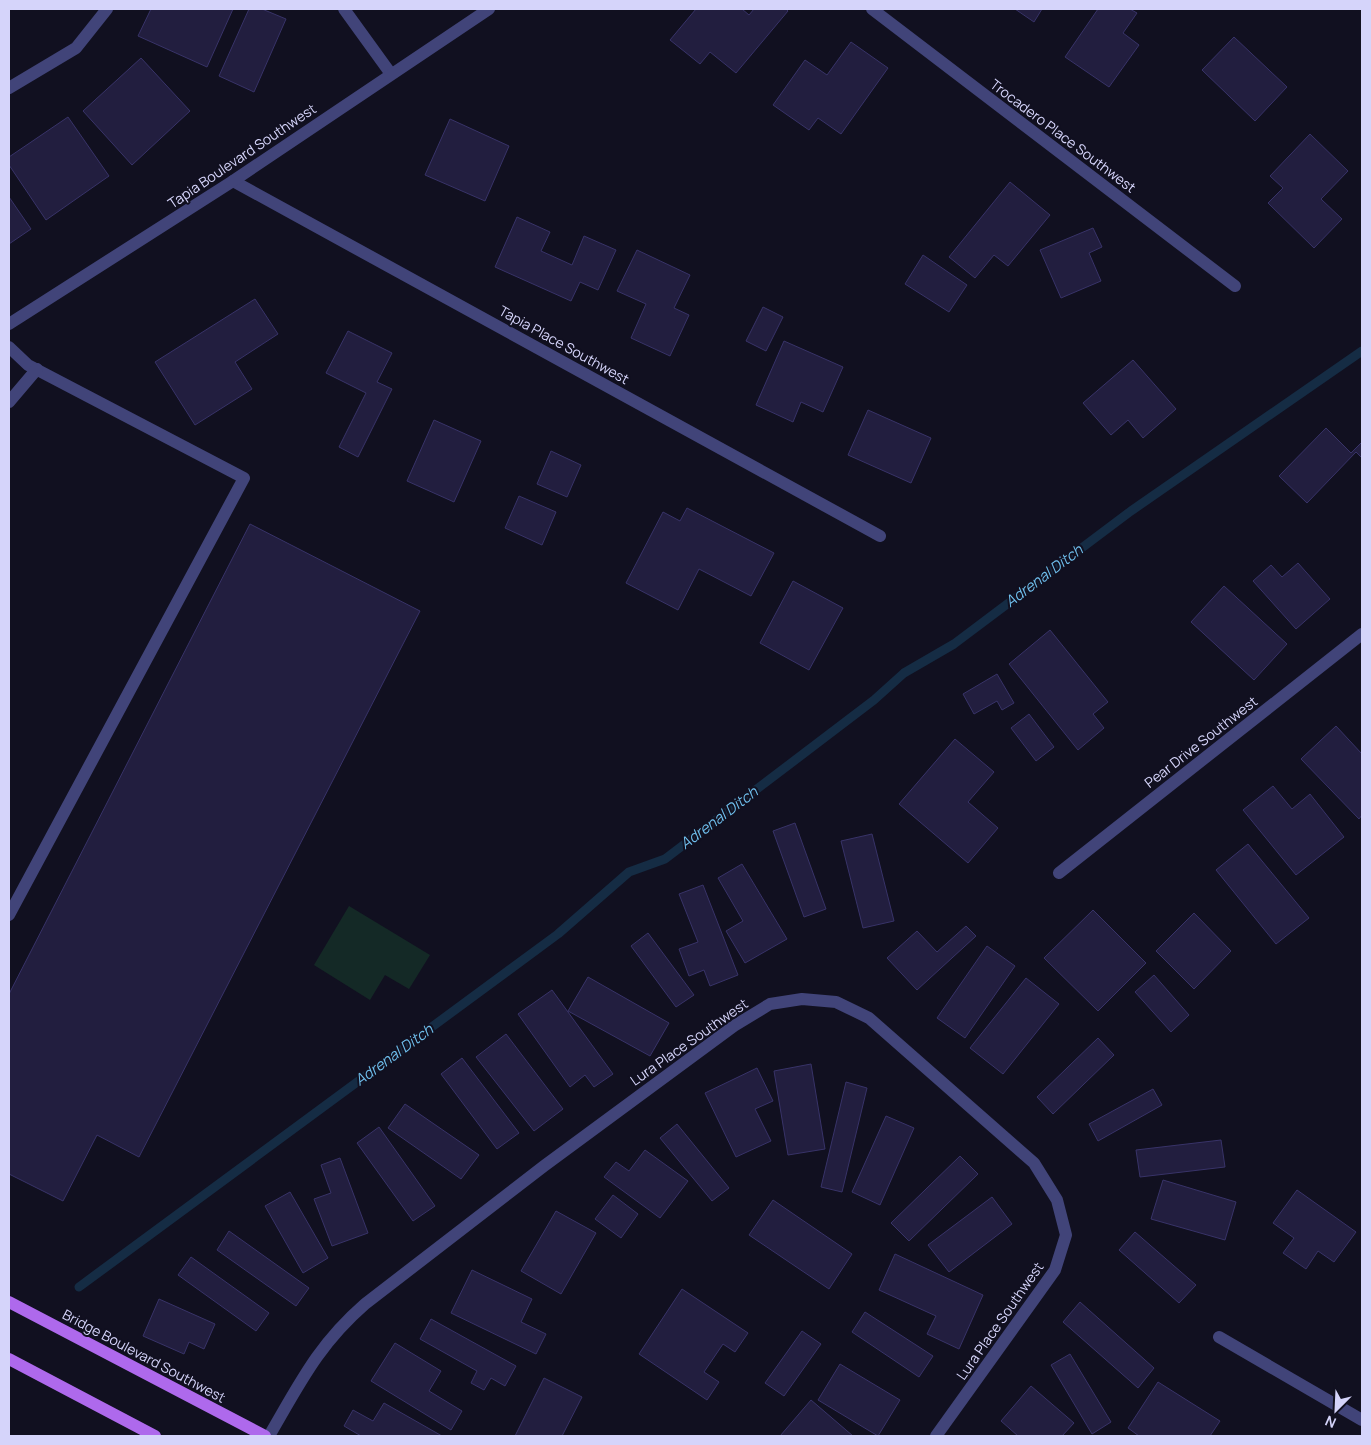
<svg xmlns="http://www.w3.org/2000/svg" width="1371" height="1445" font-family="Manrope,sans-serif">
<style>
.green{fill:#142926}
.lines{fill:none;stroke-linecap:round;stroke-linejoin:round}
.stream{stroke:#152c44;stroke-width:9}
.building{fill:#221e3f;stroke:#383368}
.minor{stroke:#414479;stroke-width:12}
.major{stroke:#ae69ec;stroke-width:12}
.labels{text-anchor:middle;stroke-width:4;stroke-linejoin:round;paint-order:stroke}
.street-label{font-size:14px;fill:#d5d4fa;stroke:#111020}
.water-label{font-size:15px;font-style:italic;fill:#6fbfed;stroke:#111020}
</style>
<rect width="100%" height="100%" fill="#111020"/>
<path class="green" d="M349,906L430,955L409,989L385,975L370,1000L314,965Z"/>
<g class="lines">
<path class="stream" d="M79,1287L558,934L629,872L665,859L874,700L904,673L954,644L1131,511L1362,351"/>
</g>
<g class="building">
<path d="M151,9H233L207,67L138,36Z"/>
<path d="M249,9H262L286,19L254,92L219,76Z"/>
<path d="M696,9H742L749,15L754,9H786L788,11L736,73L710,52L700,64L670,40Z"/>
<path d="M1015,9H1042L1034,22Z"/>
<path d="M1098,9H1130L1137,13L1123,33L1139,45L1109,87L1065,57Z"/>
<path d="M1234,37L1287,87L1255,121L1202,70Z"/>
<path d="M851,42L888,68L841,134L818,118L809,130L773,105L805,60L827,75Z"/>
<path d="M141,58L190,111L132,165L83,111Z"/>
<path d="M68,117L109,176L46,220L9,165V157Z"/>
<path d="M450,119L509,146L485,201L425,175Z"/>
<path d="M1310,134L1348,171L1321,199L1342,219L1314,248L1268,203L1283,188L1270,176Z"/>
<path d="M1010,182L1050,215L1008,266L994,255L975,278L949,257Z"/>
<path d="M9,197L31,229L9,244Z"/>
<path d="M517,217L550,232L541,251L572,265L584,236L616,250L598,290L580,282L571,301L495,267Z"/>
<path d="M1093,228L1102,247L1089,253L1101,281L1061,298L1040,250Z"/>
<path d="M637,250L690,275L674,308L689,315L670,356L631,338L646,304L617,291Z"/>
<path d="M923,255L967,285L949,312L905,284Z"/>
<path d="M255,299L278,334L235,362L252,389L195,425L155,362Z"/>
<path d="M763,307L783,317L766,351L746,341Z"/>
<path d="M348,331L392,353L377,382L392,389L358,457L339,447L366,393L326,373Z"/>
<path d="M784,341L843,367L823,412L801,402L793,422L756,405Z"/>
<path d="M1133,360L1176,409L1143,438L1128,420L1111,435L1083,403Z"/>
<path d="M868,410L931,438L911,483L848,455Z"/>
<path d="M434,420L481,441L454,502L407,481Z"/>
<path d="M1326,428L1351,453L1362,442V458L1356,452L1307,503L1279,476Z"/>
<path d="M551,451L581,465L567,497L537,484Z"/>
<path d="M519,496L556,512L542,545L505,528Z"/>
<path d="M687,508L774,553L751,596L699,569L678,610L626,583L663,512L680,521Z"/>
<path d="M250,524L420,611L139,1157L97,1135L63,1201L9,1174V994Z"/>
<path d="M1298,563L1330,599L1296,629L1253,581L1271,565L1282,577Z"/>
<path d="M793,581L843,608L809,670L760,643Z"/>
<path d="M1224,586L1287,644L1254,680L1191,622Z"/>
<path d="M1050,630L1108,702L1093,714L1104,728L1078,750L1009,664Z"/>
<path d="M997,674L1014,703L1002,710L997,701L974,714L963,694Z"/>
<path d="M1029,714L1054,747L1036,761L1011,728Z"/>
<path d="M1336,726L1362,754V815L1359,819L1301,759Z"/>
<path d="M955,739L994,772L968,802L998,828L968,863L899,804Z"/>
<path d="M1273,786L1292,809L1310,794L1344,837L1296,875L1243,810Z"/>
<path d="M795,823L826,909L804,917L773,831Z"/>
<path d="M872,834L894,921L863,928L841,841Z"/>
<path d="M1248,844L1309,918L1276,944L1216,870Z"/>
<path d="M742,864L787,939L745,963L726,931L743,921L718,878Z"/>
<path d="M703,885L738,975L710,986L704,970L689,976L679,949L698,942L679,894Z"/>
<path d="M1093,910L1146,963L1098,1011L1044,958Z"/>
<path d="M1194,913L1231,951L1194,989L1156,951Z"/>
<path d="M966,926L976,936L917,990L887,958L917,931L937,952Z"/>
<path d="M648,933L694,995L676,1007L631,946Z"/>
<path d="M987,946L1015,966L965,1038L937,1018Z"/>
<path d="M1154,975L1189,1015L1171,1032L1135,992Z"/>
<path d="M588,977L669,1023L650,1056L568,1011Z"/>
<path d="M1026,978L1059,1004L1003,1074L970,1048Z"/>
<path d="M552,990L613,1074L594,1087L585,1075L570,1087L518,1014Z"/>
<path d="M506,1034L563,1109L534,1131L476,1057Z"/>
<path d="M1098,1038L1114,1055L1053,1114L1037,1097Z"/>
<path d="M462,1058L519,1133L497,1149L441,1074Z"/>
<path d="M811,1064L825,1149L788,1155L774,1071Z"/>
<path d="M757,1068L773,1101L755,1109L771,1141L736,1157L705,1093Z"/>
<path d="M846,1082L867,1088L842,1192L821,1187Z"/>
<path d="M1153,1089L1162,1105L1098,1141L1089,1124Z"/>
<path d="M405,1104L479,1155L461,1179L388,1128Z"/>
<path d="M886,1116L914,1128L880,1205L852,1192Z"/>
<path d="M677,1124L729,1188L712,1201L660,1138Z"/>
<path d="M379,1127L435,1206L413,1221L357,1143Z"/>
<path d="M1221,1140L1225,1167L1140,1177L1136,1150Z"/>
<path d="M645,1150L688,1181L660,1218L604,1177L616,1162L629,1171Z"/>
<path d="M960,1156L978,1174L909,1241L891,1223Z"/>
<path d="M340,1158L368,1233L332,1246L314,1199L331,1193L321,1165Z"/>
<path d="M1163,1180L1236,1202L1225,1240L1151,1219Z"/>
<path d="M1297,1190L1356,1232L1334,1262L1318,1251L1306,1269L1283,1253L1294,1238L1273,1223Z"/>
<path d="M290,1192L328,1258L303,1273L265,1206Z"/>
<path d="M613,1195L638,1214L621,1238L595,1219Z"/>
<path d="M992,1197L1012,1224L949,1272L928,1245Z"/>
<path d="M773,1200L852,1254L829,1289L749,1235Z"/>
<path d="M556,1211L596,1233L561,1294L521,1271Z"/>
<path d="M229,1231L309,1288L296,1306L217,1250Z"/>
<path d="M1135,1232L1196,1285L1179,1303L1119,1250Z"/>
<path d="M895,1254L983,1295L959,1349L927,1334L936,1316L879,1290Z"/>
<path d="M191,1257L269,1313L256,1331L178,1275Z"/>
<path d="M472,1270L532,1299L521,1322L546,1334L536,1354L451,1313Z"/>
<path d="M682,1289L748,1333L735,1352L723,1344L704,1372L719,1382L707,1400L639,1354Z"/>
<path d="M159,1299L215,1324L204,1349L189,1342L184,1354L143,1336Z"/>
<path d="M1080,1302L1154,1368L1138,1388L1063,1322Z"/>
<path d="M865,1312L933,1356L919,1377L852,1332Z"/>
<path d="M431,1319L516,1366L505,1386L491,1378L484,1390L471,1383L477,1371L420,1339Z"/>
<path d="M802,1331L821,1344L784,1396L765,1383Z"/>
<path d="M395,1343L441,1371L429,1391L462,1411L451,1430L371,1381Z"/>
<path d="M1070,1354L1111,1422L1092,1434L1051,1365Z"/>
<path d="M840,1364L900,1400L878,1436L818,1400Z"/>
<path d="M544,1378L582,1397L562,1436H515Z"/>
<path d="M1158,1382L1220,1421L1210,1436H1139L1128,1428Z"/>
<path d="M1031,1386L1074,1423L1062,1436H1018L1001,1421Z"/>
<path d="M811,1400L853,1436H780Z"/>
<path d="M384,1403L442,1436H361L344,1426L353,1410L373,1421Z"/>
</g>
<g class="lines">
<g class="minor">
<path d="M344,9L391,74"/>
<path d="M872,9L1235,286"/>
<path d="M9,88L76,48L107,9"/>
<path d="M233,181L880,536"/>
<path d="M9,324L233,181L489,9"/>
<path d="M9,347L28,365L244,478L9,915"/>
<path d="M9,402L37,369"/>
<path d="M1059,873L1362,634"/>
<path d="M1219,1337L1362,1420"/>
<path d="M269,1436C300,1383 318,1345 365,1304L544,1166L734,1026L770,1004L802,999L836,1002L869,1018L1034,1163L1057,1200L1066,1235L1055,1270L936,1436"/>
</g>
<g class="major">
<path d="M9,1302L265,1436"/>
<path d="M9,1359L155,1436"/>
</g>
</g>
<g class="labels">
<g class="street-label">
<text transform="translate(1063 136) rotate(37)" y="5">Trocadero Place Southwest</text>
<text transform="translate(242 156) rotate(-34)" y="5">Tapia Boulevard Southwest</text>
<text transform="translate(564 345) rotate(29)" y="5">Tapia Place Southwest</text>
<text transform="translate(1201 742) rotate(-38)" y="5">Pear Drive Southwest</text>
<text transform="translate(689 1042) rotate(-35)" y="5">Lura Place Southwest</text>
<text transform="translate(1000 1321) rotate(-55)" y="5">Lura Place Southwest</text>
<text transform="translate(144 1356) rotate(28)" y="5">Bridge Boulevard Southwest</text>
</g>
<g class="water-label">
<text transform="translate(1044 576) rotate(-37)" y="5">Adrenal Ditch</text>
<text transform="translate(719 818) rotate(-37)" y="5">Adrenal Ditch</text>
<text transform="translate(394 1055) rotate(-36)" y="5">Adrenal Ditch</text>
</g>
</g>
<rect width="1371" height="1445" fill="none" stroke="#d5d4fa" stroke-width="20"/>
<g transform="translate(1336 1410) rotate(204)" stroke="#111020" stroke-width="4" paint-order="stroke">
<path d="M0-4L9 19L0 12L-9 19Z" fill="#d5d4fa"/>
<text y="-8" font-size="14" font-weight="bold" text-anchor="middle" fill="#d5d4fa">N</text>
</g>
</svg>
